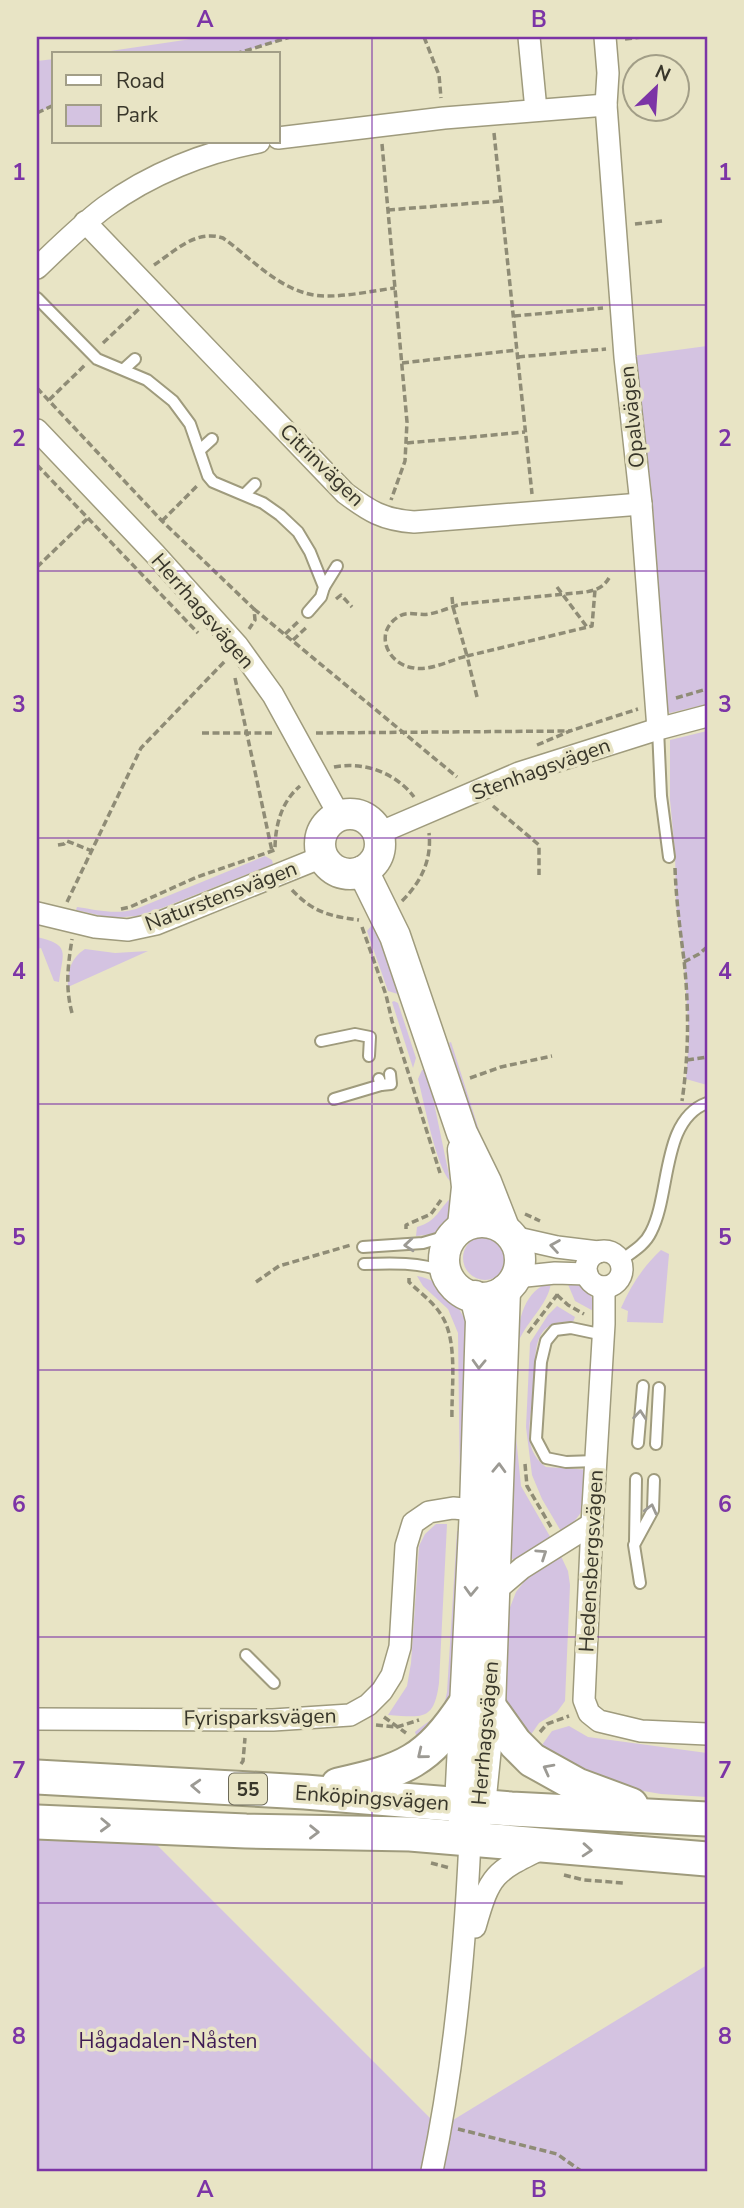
<svg xmlns="http://www.w3.org/2000/svg" width="744" height="2208" font-family="'Nunito Sans',sans-serif">
<style>
.green{fill:#d4c3e1}
.lines{fill:none;stroke-linecap:round;stroke-linejoin:round}
.lane-casing{stroke:#9f9b7d;stroke-width:14}
.street-casing{stroke:#9f9b7d;stroke-width:24}
.secondary-casing{stroke:#9f9b7d;stroke-width:33}
.primary-casing{stroke:#9f9b7d;stroke-width:37}
.path{stroke:#8f8c76;stroke-width:3.5;stroke-dasharray:7 3.5;stroke-linecap:butt}
.lane{stroke:#fff;stroke-width:10}
.street{stroke:#fff;stroke-width:21}
.secondary{stroke:#fff;stroke-width:30}
.primary{stroke:#fff;stroke-width:33}
.oneway{stroke:#9c9a94}
.grid{fill:none;stroke:#7c34a6;stroke-width:2;stroke-opacity:0.55}
.labels{text-anchor:middle;stroke-width:7;stroke-linejoin:round;paint-order:stroke}
.shield{fill:#e8e4c5;stroke:#6d6a58;stroke-width:2}
.shield-label{font-size:19px;font-weight:bold;fill:#38362a}
.street-label{font-size:21px;fill:#38362a;stroke:#e8e4c5}
.park-label{font-size:21px;fill:#3f1b55;stroke:#e8e4c5}
.neatline{fill:none;stroke:#7c34a6;stroke-width:2.5}
.grid-label{font-size:23px;text-anchor:middle;font-weight:bold;fill:#7c34a6}
</style>
<rect width="100%" height="100%" fill="#e8e4c5"/>
<g class="green">
<path d="M205,37H290L235,54H90Z"/>
<path d="M54,59V105L37,113V61Z"/>
<path d="M707,346V704L670,713L657,703L625,357Z"/>
<path d="M707,731V1085L686,1079L689,1036L684,962L676,904L675,852L670,800V740Z"/>
<path d="M265,856L272,860L273,864L162,908L137,916L111,918L76,910L77,907C98,910 115,915 136,909Z"/>
<path d="M377,923L401,995L388,991L367,931L372,925Z"/>
<path d="M37,937C71,945 63,952 59,982L54,981L41,948L37,949Z"/>
<path d="M85,949L115,953L148,951L68,987C67,971 71,958 85,949Z"/>
<path d="M394,1001L398,1003L416,1058L413,1068L392,1002Z"/>
<path d="M451,1042L485,1149L484,1154L449,1043Z"/>
<path d="M427,1069L450,1180V1181C436,1166 424,1102 418,1079L422,1070Z"/>
<path d="M453,1196C450,1224 447,1234 416,1236L417,1227C438,1221 438,1209 453,1196Z"/>
<circle cx="485" cy="1258" r="22"/>
<path d="M661,1250L669,1254L663,1323L627,1322L628,1311L621,1308C631,1285 643,1267 661,1250Z"/>
<path d="M417,1276C444,1281 456,1301 467,1324L463,1488L460,1489L458,1333L448,1309L423,1286Z"/>
<path d="M551,1282C549,1305 524,1323 517,1346C518,1320 524,1290 551,1282Z"/>
<path d="M567,1282C586,1284 593,1295 597,1313L575,1301Z"/>
<path d="M557,1306L575,1317L573,1322C530,1319 536,1355 535,1385C533,1412 518,1447 546,1467L591,1470C585,1502 589,1510 562,1533L542,1499L532,1475L526,1427L530,1343L548,1315Z"/>
<path d="M515,1427L521,1486L552,1540L514,1561L510,1556L514,1484Z"/>
<path d="M436,1524H447L439,1683C434,1722 422,1717 388,1715L407,1686L411,1663L419,1546L425,1534Z"/>
<path d="M457,1531L464,1533L456,1690L421,1749L415,1732C433,1717 443,1716 447,1692Z"/>
<path d="M559,1552L568,1571L570,1585L565,1701L557,1712L539,1723L528,1739L504,1699L509,1610L516,1592L530,1574Z"/>
<path d="M569,1726L588,1737L707,1753V1797L661,1794L620,1787L537,1752L552,1731Z"/>
<path d="M37,1833L149,1837L440,2128L707,1965V2171H37Z"/>
</g>
<g class="lines">
<g class="lane-casing">
<g id="lane">
<path d="M37,298L97,359L147,380L173,401L190,424L208,476L213,482L263,503L280,515L298,532L310,552L324,587L321,597L308,612"/>
<path d="M124,369L135,359"/>
<path d="M201,449L212,439"/>
<path d="M245,494L255,484"/>
<path d="M324,587L337,566"/>
<path d="M658,729L661,796L669,857"/>
<path d="M321,1041L355,1034L370,1037L369,1056"/>
<path d="M381,1085L391,1084L390,1074"/>
<path d="M334,1099L381,1085L379,1079"/>
<path d="M363,1247L423,1243L454,1234"/>
<path d="M620,1261C632,1252 645,1245 651,1232C671,1194 661,1120 707,1103"/>
<path d="M364,1264C392,1263 419,1262 446,1272"/>
<path d="M638,1443L643,1386"/>
<path d="M656,1444L659,1388"/>
<path d="M596,1461L566,1462L546,1458L536,1439L541,1362L546,1341L555,1330L571,1328L604,1335"/>
<path d="M635,1542L636,1479"/>
<path d="M640,1583L634,1545L653,1510L654,1480"/>
<path d="M246,1655L274,1683"/>
</g>
</g>
<g class="street-casing">
<g id="street">
<path d="M529,37L536,110"/>
<path d="M605,37L608,73L606,105L625,357L641,504L658,729"/>
<path d="M278,138L444,118L606,105"/>
<path d="M85,222L345,493C369,511 383,520 414,522L641,504"/>
<path d="M37,268C59,247 81,225 105,207C150,174 205,152 259,142"/>
<path d="M37,430L155,554L237,645L273,695L339,815"/>
<path d="M379,833L519,773L658,729L707,716"/>
<path d="M37,913L95,927L128,930L156,924L322,857"/>
<path d="M513,1237L557,1247L598,1252"/>
<circle cx="604" cy="1269" r="18"/>
<path d="M516,1277L555,1273L587,1274"/>
<path d="M604,1287V1324L592,1524L584,1700L589,1713L599,1721L641,1731L707,1734"/>
<path d="M495,1591L522,1568L592,1524"/>
<path d="M37,1719L273,1720L350,1715L368,1705L382,1691L392,1675L400,1647L406,1546L413,1523L429,1512L453,1508L488,1511"/>
<path d="M475,1927C490,1874 494,1872 543,1848"/>
<path d="M432,2171C455,2062 465,1951 470,1840"/>
</g>
</g>
<g class="secondary-casing">
<g id="secondary">
<circle cx="350" cy="844" r="30"/>
<path d="M363,871L395,936L462,1133L486,1182L504,1228"/>
<path d="M463,1150L467,1187L463,1226"/>
<circle cx="482" cy="1260" r="38"/>
<path d="M466,1826L460,1805L475,1509L481,1320L475,1296"/>
<path d="M473,1829L480,1806L490,1708L505,1290"/>
</g>
</g>
<g class="primary-casing">
<g id="primary">
<path d="M490,1708L515,1743L532,1760L577,1785L631,1805"/>
<path d="M37,1777L305,1792L511,1809L707,1819"/>
<path d="M338,1785C405,1770 427,1762 466,1703"/>
<path d="M37,1822L246,1831L410,1834L707,1859"/>
</g>
</g>
<g class="path">
<path d="M424,37L439,75L441,98"/>
<path d="M625,39L642,37"/>
<path d="M235,54L290,37"/>
<path d="M37,113L54,105"/>
<path d="M494,133L532,494"/>
<path d="M382,144L407,422L405,461L391,500"/>
<path d="M388,210L501,201"/>
<path d="M635,224L662,221"/>
<path d="M154,265C175,251 196,229 223,238C250,257 275,286 309,294C333,300 370,291 395,288"/>
<path d="M514,316L603,308"/>
<path d="M103,343L140,308"/>
<path d="M518,357L606,349"/>
<path d="M402,363L517,350"/>
<path d="M37,388L162,521L254,609L255,620L249,629"/>
<path d="M49,400L85,365"/>
<path d="M407,443L525,432"/>
<path d="M37,465L198,633"/>
<path d="M162,521L198,485"/>
<path d="M37,567L87,519"/>
<path d="M557,587L587,627"/>
<path d="M452,597L453,607L467,656C450,660 431,671 414,668C388,665 373,633 398,617C408,610 418,616 429,614C440,612 451,607 461,604L586,592C596,590 603,588 609,578"/>
<path d="M336,599L341,595L352,607"/>
<path d="M254,609L457,777"/>
<path d="M285,634L299,621"/>
<path d="M293,640L308,626"/>
<path d="M235,678L272,851"/>
<path d="M477,697L467,656L592,626L595,590"/>
<path d="M676,698L707,689"/>
<path d="M202,733H274"/>
<path d="M316,733L570,731"/>
<path d="M537,745L570,731L638,709"/>
<path d="M334,767C364,761 396,773 414,797"/>
<path d="M493,806L539,845V875"/>
<path d="M58,845L64,844L67,841L92,851"/>
<path d="M675,868C676,899 680,929 684,960C689,1007 689,1054 682,1101"/>
<path d="M292,890C314,913 330,916 359,920"/>
<path d="M402,901C421,882 432,860 429,833"/>
<path d="M67,902L141,748L226,660"/>
<path d="M121,909L130,907L197,877L275,850C275,826 281,802 300,786"/>
<path d="M362,927L386,995L392,1021L440,1173"/>
<path d="M684,962L699,954L707,947"/>
<path d="M72,1013C65,987 68,965 72,939"/>
<path d="M687,1060L707,1057"/>
<path d="M470,1078L501,1067L552,1056"/>
<path d="M525,1214L540,1221"/>
<path d="M406,1229V1225L431,1214L441,1200"/>
<path d="M409,1278V1282C419,1292 432,1301 440,1313C459,1339 451,1389 452,1420"/>
<path d="M256,1282L279,1266L351,1245"/>
<path d="M557,1295L568,1305L584,1314"/>
<path d="M528,1333L557,1295V1291"/>
<path d="M525,1464L527,1486L551,1527"/>
<path d="M384,1717L406,1733"/>
<path d="M376,1725L397,1727L419,1720"/>
<path d="M540,1732L547,1724L569,1716"/>
<path d="M241,1764L243,1761L245,1738"/>
<path d="M431,1863L450,1868"/>
<path d="M564,1875L584,1880L624,1883"/>
<path d="M458,2129L557,2154L581,2171"/>
</g>
<use href="#lane" class="lane"/>
<use href="#street" class="street"/>
<use href="#secondary" class="secondary"/>
<use href="#primary" class="primary"/>
</g>
<defs><path id="oneway-chevron" d="M-2-3.5L2.5 0L-2 3.5" fill="none" stroke-width="1.6" stroke-linecap="round" stroke-linejoin="round" transform="scale(1.75)"/></defs>
<g class="oneway">
<use href="#oneway-chevron" transform="translate(409 1245) rotate(175)"/>
<use href="#oneway-chevron" transform="translate(555 1246) rotate(-171)"/>
<use href="#oneway-chevron" transform="translate(479 1364) rotate(92)"/>
<use href="#oneway-chevron" transform="translate(640 1415) rotate(-85)"/>
<use href="#oneway-chevron" transform="translate(499 1468) rotate(-88)"/>
<use href="#oneway-chevron" transform="translate(651 1509) rotate(-76)"/>
<use href="#oneway-chevron" transform="translate(542 1554) rotate(-34)"/>
<use href="#oneway-chevron" transform="translate(471 1591) rotate(92)"/>
<use href="#oneway-chevron" transform="translate(422 1754) rotate(141)"/>
<use href="#oneway-chevron" transform="translate(548 1769) rotate(-152)"/>
<use href="#oneway-chevron" transform="translate(196 1786) rotate(-177)"/>
<use href="#oneway-chevron" transform="translate(105 1825) rotate(2)"/>
<use href="#oneway-chevron" transform="translate(314 1832) rotate(1)"/>
<use href="#oneway-chevron" transform="translate(587 1850) rotate(4)"/>
</g>
<path class="grid" d="M372,37V2171M37,305H707M37,571H707M37,838H707M37,1104H707M37,1370H707M37,1637H707M37,1903H707"/>
<g class="labels">
<rect class="shield" x="229" y="1773.5" width="38" height="31" rx="5"/>
<g class="shield-label">
<text x="248" y="1796">55</text>
</g>
<g class="street-label">
<text transform="translate(632 417) rotate(-96)" y="7">Opalvägen</text>
<text transform="translate(322 465) rotate(44)" y="7">Citrinvägen</text>
<text transform="translate(203 611) rotate(49)" y="7">Herrhagsvägen</text>
<text transform="translate(541 769) rotate(-20)" y="7">Stenhagsvägen</text>
<text transform="translate(221 896) rotate(-21)" y="7">Naturstensvägen</text>
<text transform="translate(591 1561) rotate(-87)" y="7">Hedensbergsvägen</text>
<text transform="translate(260 1717) rotate(-1)" y="7">Fyrisparksvägen</text>
<text transform="translate(485 1733) rotate(-85)" y="7">Herrhagsvägen</text>
<text transform="translate(372 1798) rotate(4)" y="7">Enköpingsvägen</text>
</g>
<g class="park-label">
<text x="168" y="2048">Hågadalen-Nåsten</text>
</g>
</g>
<rect width="744" height="2208" fill="none" stroke="#e8e4c5" stroke-width="77"/>
<rect x="52" y="52" width="228" height="91" fill="#e8e4c5" stroke="#a29e87" stroke-width="2"/>
<rect x="66" y="75" width="35" height="10" fill="#ffffff" stroke="#a29e87" stroke-width="2"/>
<text x="116" y="88" font-size="21" fill="#38362a">Road</text>
<rect x="66" y="105" width="35" height="21" fill="#d4c3e1" stroke="#a29e87" stroke-width="2"/>
<text x="116" y="122" font-size="21" fill="#38362a">Park</text>
<g transform="translate(656 88) rotate(25)"><circle r="33" fill="#e8e4c5" stroke="#a29e87" stroke-width="2"/>
<path d="M0-5L12 26L0 18L-12 26Z" fill="#7c34a6"/>
<text y="-10" font-size="19" font-weight="bold" text-anchor="middle" fill="#38362a">N</text>
</g>
<rect x="38" y="38" width="668" height="2132" class="neatline"/>
<g class="grid-label">
<text x="205" y="27">A</text>
<text x="539" y="27">B</text>
<text x="19" y="180">1</text>
<text x="725" y="180">1</text>
<text x="19" y="446">2</text>
<text x="725" y="446">2</text>
<text x="19" y="712">3</text>
<text x="725" y="712">3</text>
<text x="19" y="979">4</text>
<text x="725" y="979">4</text>
<text x="19" y="1245">5</text>
<text x="725" y="1245">5</text>
<text x="19" y="1512">6</text>
<text x="725" y="1512">6</text>
<text x="19" y="1778">7</text>
<text x="725" y="1778">7</text>
<text x="19" y="2044">8</text>
<text x="725" y="2044">8</text>
<text x="205" y="2197">A</text>
<text x="539" y="2197">B</text>
</g>
</svg>
